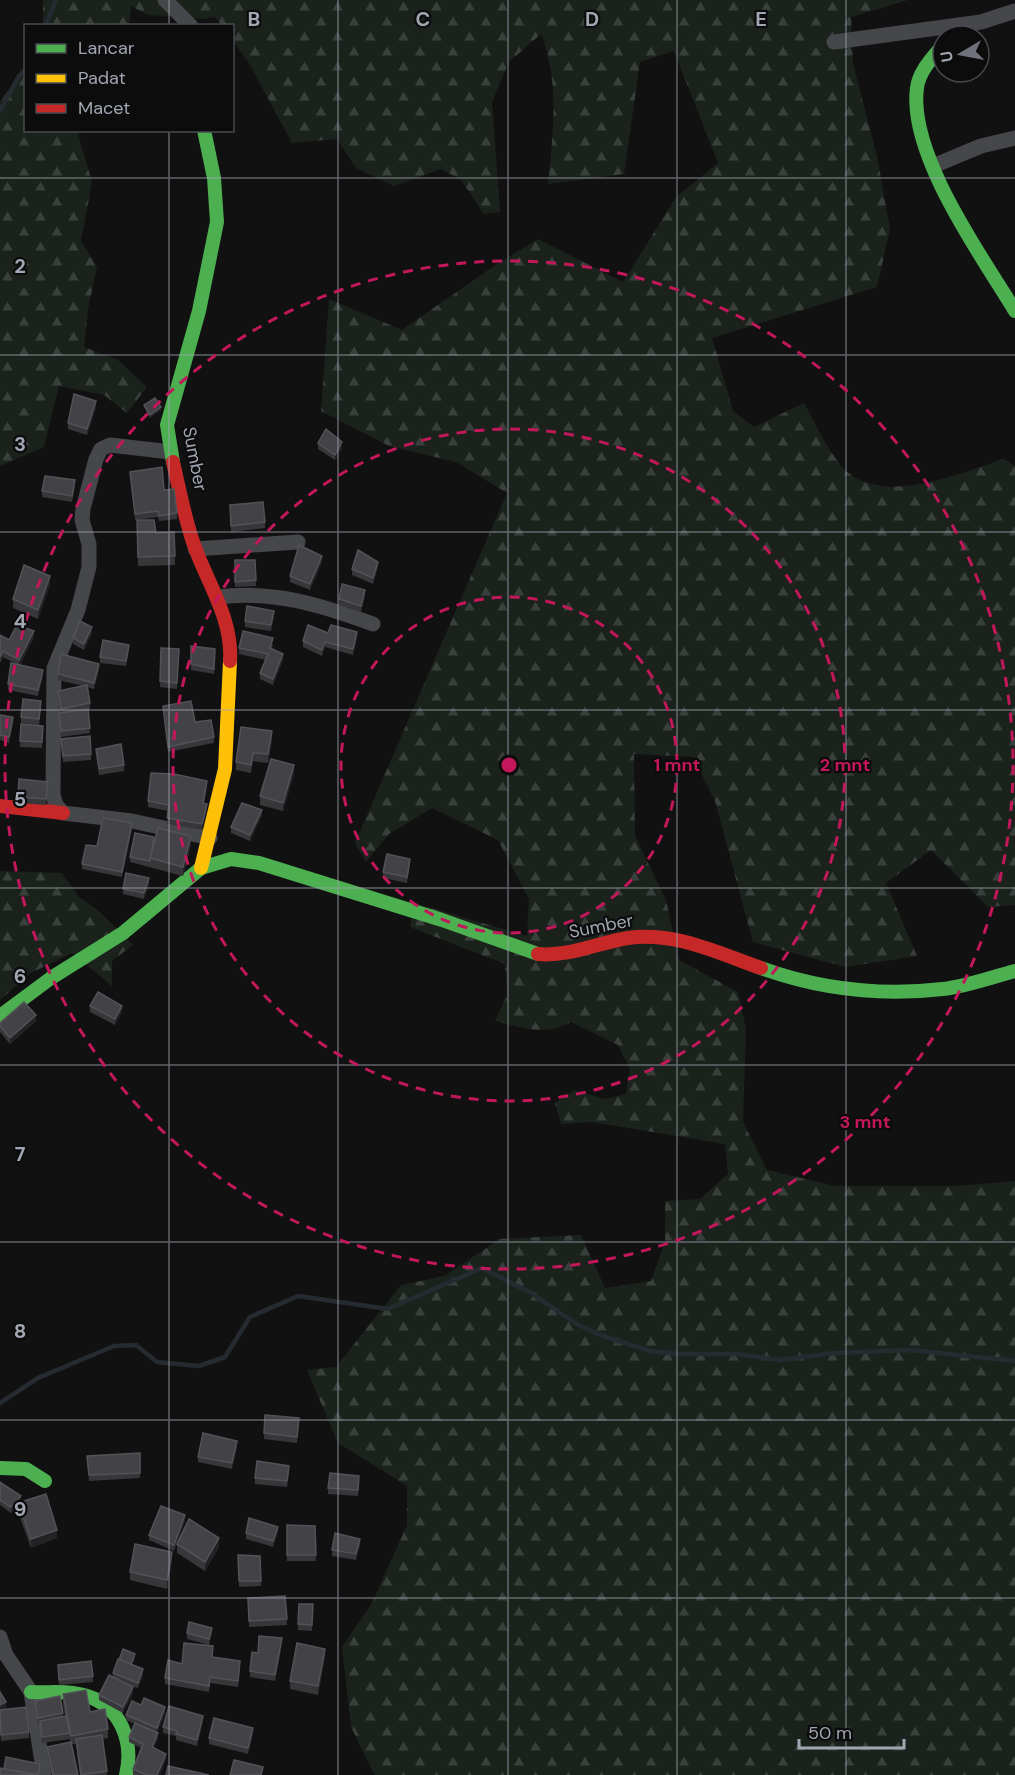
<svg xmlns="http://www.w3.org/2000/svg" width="1015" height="1775" font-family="'DM Sans',sans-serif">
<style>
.forest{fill:url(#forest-firs)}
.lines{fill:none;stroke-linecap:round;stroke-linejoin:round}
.stream{stroke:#262b32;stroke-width:4.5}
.street{stroke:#46474a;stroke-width:15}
.fast{stroke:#4caf50;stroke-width:14}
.slow{stroke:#ffc107;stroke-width:14}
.jam{stroke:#c62828;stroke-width:14}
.wall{fill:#37373a}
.shaded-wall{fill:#232325}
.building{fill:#434347;stroke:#525358;stroke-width:1.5}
.grid{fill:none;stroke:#a2a6b2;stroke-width:1.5;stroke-opacity:0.55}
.ring{fill:none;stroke:#c2185b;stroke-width:3;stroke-dasharray:10 8}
.labels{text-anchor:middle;stroke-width:4.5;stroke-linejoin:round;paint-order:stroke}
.street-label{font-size:18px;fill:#a2a6b2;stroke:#0c0c0d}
.grid-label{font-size:20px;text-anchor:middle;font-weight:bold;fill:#a2a6b2;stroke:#0c0c0d;stroke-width:4.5;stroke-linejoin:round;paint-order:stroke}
.centre{fill:#c2185b;stroke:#0c0c0d;stroke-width:3}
.ring-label{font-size:18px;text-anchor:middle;font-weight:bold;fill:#c2185b;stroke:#0c0c0d;stroke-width:4.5;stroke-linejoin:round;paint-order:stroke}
</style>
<defs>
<pattern id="forest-firs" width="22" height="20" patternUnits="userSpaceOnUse" patternTransform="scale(1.5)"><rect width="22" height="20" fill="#1b221c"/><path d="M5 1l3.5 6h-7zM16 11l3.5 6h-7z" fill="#393f3b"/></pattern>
</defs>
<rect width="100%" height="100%" fill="#111112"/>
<g class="forest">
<path d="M43,0H908L851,17L853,64L877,156L890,229L877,287L712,338L733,411L754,427L804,403C815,423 825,445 839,463C875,511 959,473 1004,459L1015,466V905L988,907L931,850L886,883L917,956L845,967L753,942L715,801L693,757L634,754L635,836L666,900L679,960L738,992L746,1029L743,1122L767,1170L835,1186H956L1015,1181V1775H375L373,1772L351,1727L342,1647L372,1603L407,1525V1486L338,1443L307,1370L336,1367L401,1285L444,1276L500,1239L581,1235L605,1288L651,1281L665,1242V1201L700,1199L728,1174L725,1144L592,1122L561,1124L555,1103L574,1090L605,1099L626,1094L630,1069L618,1045L571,1022C546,1037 522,1027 495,1021L507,995L505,964L410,927L414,903L527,936L529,899L498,840L432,808L389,834L366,862L355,843L507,493L456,462L389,446L321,411L329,299L402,330L494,266L538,239L623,282L676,197L718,163L674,51L640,62L624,174L548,184C553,135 560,81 541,34L509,62L492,102L500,212L484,214L461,180L441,169L394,186L356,168L337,139L292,143L249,63L233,41L232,26L221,25L215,17L203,19L148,15L131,6L129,25L43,26Z"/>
<path d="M25,69L26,130L77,131L92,182L81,241L97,267L88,309L84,347L118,360L147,387L127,413L104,395L59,386L44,447L0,466V101Z"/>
<path d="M0,871L62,873L79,897L100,912L133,945L112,961V986L72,953L31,973L0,1000Z"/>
</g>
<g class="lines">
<g class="stream">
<path d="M45,26L56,0"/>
<path d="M0,111L19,76L26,69"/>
<path d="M0,1403L38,1378L114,1346L136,1345L157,1362L199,1366L225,1357L250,1317L298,1296L388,1309L482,1268L531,1293L575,1323L600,1335L650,1351L679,1354H737L780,1360L834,1353L910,1350L1015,1361"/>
</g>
<g class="street">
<path d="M165,0L191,26"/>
<path d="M834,42L981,22L1015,11"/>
<path d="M933,166L981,146L1015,138"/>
<path d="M171,452L110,445L101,449L96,459L83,509L82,520L89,544V567L78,610L54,668L53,795L56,805L63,813L132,821L210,838"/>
<path d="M195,549L298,542"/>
<path d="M218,597C274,590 321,605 373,624"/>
<path d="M0,1637L6,1655L31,1692L44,1775"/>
</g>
<g class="fast">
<path d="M943,45C933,57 919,71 917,88C908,154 981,255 1015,311"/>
<path d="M173,462L167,425L199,311L217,222L214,178L204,130"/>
<path d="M761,968C819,989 881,996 943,989C967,986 992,977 1015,971"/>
<path d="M0,1016L51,978L123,933L201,868L231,859L259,863L442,920L538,954"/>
<path d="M0,1468L26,1469L45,1481"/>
<path d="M31,1692C49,1693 69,1690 87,1696C121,1707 134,1742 126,1775"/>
</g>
<path class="slow" d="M201,868L225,769L230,661"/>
<g class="jam">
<path d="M173,462C179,488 184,514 192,539C205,580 233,617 230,661"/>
<path d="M0,806L63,813"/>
<path d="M538,954C569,957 597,943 628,938C674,931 718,953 761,968"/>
</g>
</g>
<g class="wall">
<path d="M144,405L161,410L150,418L144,407Z"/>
<path d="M96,407L87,435L68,429V423Z"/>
<path d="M318,443L342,448L335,460L318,449Z"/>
<path d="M130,472L164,490L177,513V519L159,521L158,517L135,520Z"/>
<path d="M75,486L72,502L42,497V491Z"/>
<path d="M230,505L265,522V528L231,532Z"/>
<path d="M137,529L156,533L174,532L175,565L138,566Z"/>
<path d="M235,560L256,580V586L235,587Z"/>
<path d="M322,562L310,590L290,582V576Z"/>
<path d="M378,567L373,584L352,575V569Z"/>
<path d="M50,584L38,619L13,608V599Z"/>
<path d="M365,596L361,612L339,605V599Z"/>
<path d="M274,616L271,631L245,627V621Z"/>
<path d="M92,633L84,650L73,644V638Z"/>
<path d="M328,633L357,638L353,655L325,647L322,656L303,647V641Z"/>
<path d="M0,635L9,640L34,637L20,665L43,676L38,696L8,690V684L16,664L3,657L1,662H0Z"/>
<path d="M273,644L272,648L283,660L273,685L260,679V673L266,660L239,654V648Z"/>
<path d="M191,646L215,655L214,674L191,670Z"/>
<path d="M161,648L179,649L177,689L160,687Z"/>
<path d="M129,650L126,666L100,663V657Z"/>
<path d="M99,670L94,689L87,687L90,703V709L88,710L90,733L61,737L59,718V713L60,712L58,697V691L83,686L58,680V674Z"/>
<path d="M163,706L195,722L214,737V743L168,752Z"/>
<path d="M41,707L39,725L21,723V717Z"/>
<path d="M0,715L13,723L9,743L0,740Z"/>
<path d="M21,724L43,732L42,748L20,747Z"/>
<path d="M61,739L91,754V760L63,762Z"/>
<path d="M272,740L268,763L253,761L251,773L236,770V762Z"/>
<path d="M96,749L124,765V771L99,775Z"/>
<path d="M294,774L283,811L260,805V796Z"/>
<path d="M207,787L204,803L207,809L202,830L167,824L168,811L148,807V801Z"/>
<path d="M48,788L46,805L18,803V797Z"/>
<path d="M262,815L250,841L231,833V827Z"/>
<path d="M132,829L122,877L82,869V864L97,846Z"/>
<path d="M154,841L191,845L183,876L130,862V857Z"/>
<path d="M410,865L407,883L383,878V872Z"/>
<path d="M149,884L144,899L123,894V889Z"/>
<path d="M90,1006L122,1012L115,1025L90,1012Z"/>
<path d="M36,1021L10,1044L0,1032V1023Z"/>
<path d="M265,1415L299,1424L297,1443L264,1439Z"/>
<path d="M237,1447L232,1469L198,1462V1457Z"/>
<path d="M140,1453V1478L89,1481L87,1456Z"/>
<path d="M289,1471L287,1487L255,1484V1478Z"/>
<path d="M0,1482L21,1502L57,1538L31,1548L18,1512V1506L11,1513L0,1505Z"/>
<path d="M359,1482L358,1496L328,1494V1488Z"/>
<path d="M185,1521L177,1544L219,1547L205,1571L177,1553V1544L174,1551L149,1540V1535Z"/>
<path d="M287,1525L315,1526L316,1561H287Z"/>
<path d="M278,1532L273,1547L246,1539V1533Z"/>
<path d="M360,1545L356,1560L332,1556V1550Z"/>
<path d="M238,1555L260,1556L261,1586L239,1587Z"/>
<path d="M172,1561L167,1589L130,1580V1572Z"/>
<path d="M285,1596L287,1625L249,1627L248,1598Z"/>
<path d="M313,1604L312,1631L298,1630V1624Z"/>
<path d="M187,1633H212L209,1645L187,1639Z"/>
<path d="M282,1644L275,1681L250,1677V1671L258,1653Z"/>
<path d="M213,1652V1657L240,1667L238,1687L210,1683L209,1692L165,1684V1678L182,1664Z"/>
<path d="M135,1657L132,1665L143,1675L138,1688L131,1686L133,1693L123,1713L99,1700V1695L113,1677V1673Z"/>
<path d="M325,1657L318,1695L290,1689V1681Z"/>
<path d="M58,1665L93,1676V1682L59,1685Z"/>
<path d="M0,1692L6,1708L2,1710L29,1732V1738L1,1741L0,1730Z"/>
<path d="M63,1694L90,1712L108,1729V1738L103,1739L107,1775H80L76,1744H71L78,1775H52L47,1753V1747L70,1742V1739L42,1743L40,1723L38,1724L35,1706V1701L63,1713V1717H65L63,1703Z"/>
<path d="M141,1705L165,1713L157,1733L158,1739L154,1748L166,1759L160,1775H133V1769L141,1748L129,1742V1737L135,1724L126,1720V1715Z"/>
<path d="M203,1721L197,1746L176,1740V1736L163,1733V1727Z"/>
<path d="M253,1734L248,1754L209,1744V1738Z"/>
</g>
<g class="shaded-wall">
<path d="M96,401V407L87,435V429Z"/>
<path d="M161,407V410L150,418V415Z"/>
<path d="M342,442V448L335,460V455Z"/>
<path d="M322,556V562L310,590V584Z"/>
<path d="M378,562V567L373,584V578Z"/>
<path d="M50,576V584L38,619V610Z"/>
<path d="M365,590V596L361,612V606Z"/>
<path d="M274,611V616L271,631V625Z"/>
<path d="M92,627V633L84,650V644Z"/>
<path d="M34,631V637L19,666V660Z"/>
<path d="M357,632V638L353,655V649Z"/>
<path d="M325,642V647L322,656V650Z"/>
<path d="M3,651V657L1,662V656Z"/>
<path d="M283,654V660L273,685V679Z"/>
<path d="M99,664V670L94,689V683Z"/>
<path d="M43,670V676L38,696V690Z"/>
<path d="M13,717V723L9,743V737Z"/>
<path d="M272,731V740L268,763V754Z"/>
<path d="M294,765V774L283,811V803Z"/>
<path d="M207,804V809L202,830V824Z"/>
<path d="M262,810V815L250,841V835Z"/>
<path d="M132,823V829L122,877V872Z"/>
<path d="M191,836V845L183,876V867Z"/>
<path d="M149,878V884L144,899V893Z"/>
<path d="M122,1006V1012L115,1025V1019Z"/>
<path d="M36,1015V1021L10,1044V1038Z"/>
<path d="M237,1441V1447L232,1469V1463Z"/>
<path d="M21,1496V1502L18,1503V1506L11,1513V1507Z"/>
<path d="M185,1515V1521L174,1551V1545Z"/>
<path d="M278,1527V1532L273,1547V1541Z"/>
<path d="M57,1530V1538L31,1548V1539Z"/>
<path d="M219,1538V1547L205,1571V1562Z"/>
<path d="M360,1539V1545L356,1560V1554Z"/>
<path d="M172,1552V1561L167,1589V1580Z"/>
<path d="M212,1628V1633L209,1645V1639Z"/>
<path d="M282,1638V1644L275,1681V1675Z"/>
<path d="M325,1649V1657L318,1695V1686Z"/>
<path d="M143,1669V1675L138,1688V1683Z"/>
<path d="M133,1687V1693L123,1713V1707Z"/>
<path d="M6,1702V1708L0,1711V1705Z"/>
<path d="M165,1707V1713L157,1733V1728Z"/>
<path d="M203,1716V1721L197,1746V1740Z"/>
<path d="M253,1728V1734L248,1754V1748Z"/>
<path d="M158,1733V1739L152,1753V1747Z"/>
<path d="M166,1754V1759L160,1775H157Z"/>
</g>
<g class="building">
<path d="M74,394L96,401L87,429L68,423Z"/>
<path d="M155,398L161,407L150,415L144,405Z"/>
<path d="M326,429L342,442L335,455L318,443Z"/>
<path d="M162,467L164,490L174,489L177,513L159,516L158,511L135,514L130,472Z"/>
<path d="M45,476L75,480L72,496L42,491Z"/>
<path d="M263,502L265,522L231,526L230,505Z"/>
<path d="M137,520H154L156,533L174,532L175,556L138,557Z"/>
<path d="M299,545L322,556L310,584L290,576Z"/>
<path d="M358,550L378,562L373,578L352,569Z"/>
<path d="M235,560H255L256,580L235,582Z"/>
<path d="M24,565L50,576L38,610L13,599Z"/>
<path d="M342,584L365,590L361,606L339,599Z"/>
<path d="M247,606L274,611L271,625L245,621Z"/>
<path d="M80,621L92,627L84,644L73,638Z"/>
<path d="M17,625L34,631L19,660L3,651L1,656H0V635L9,640Z"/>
<path d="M308,625L328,633L331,625L357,632L353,649L325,642L322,650L303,641Z"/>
<path d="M243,631L273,638L270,648L283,654L273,679L260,673L268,654L239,648Z"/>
<path d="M103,640L129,645L126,661L100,657Z"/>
<path d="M191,646L215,649L214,669L191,664Z"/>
<path d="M161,648L179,649L177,683L160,681Z"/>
<path d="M61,654L99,664L94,683L58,674Z"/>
<path d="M11,663L43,670L38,690L8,684Z"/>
<path d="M87,685L90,703L61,709L58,691Z"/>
<path d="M23,699L41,701L39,719L21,717Z"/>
<path d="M191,701L195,722L211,720L214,737L168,747L163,706Z"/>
<path d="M88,709L90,728L61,731L59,713Z"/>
<path d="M0,715L13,717L9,737L0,735Z"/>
<path d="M21,724L43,726L42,742L20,741Z"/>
<path d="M241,727L272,731L268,754L253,753L251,765L236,762Z"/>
<path d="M90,736L91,754L63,756L61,739Z"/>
<path d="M121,744L124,765L99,769L96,749Z"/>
<path d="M271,759L294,765L283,803L260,796Z"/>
<path d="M151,773L174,774L207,781L203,803L207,804L202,824L167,818L169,805L148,801Z"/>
<path d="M19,779L48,782L46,799L18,797Z"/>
<path d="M242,803L262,810L250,835L231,827Z"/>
<path d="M103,818L132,823L122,872L82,864L86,845L97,846Z"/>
<path d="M158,828L191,836L183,867L150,858Z"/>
<path d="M135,833L154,837L150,861L130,857Z"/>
<path d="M387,854L410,859L407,877L383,872Z"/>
<path d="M126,873L149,878L144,893L123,889Z"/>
<path d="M98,992L122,1006L115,1019L90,1006Z"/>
<path d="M24,1002L36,1015L10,1038L0,1026V1023Z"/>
<path d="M265,1415L299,1418L297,1437L264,1433Z"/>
<path d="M203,1433L237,1441L232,1463L198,1457Z"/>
<path d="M140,1453V1473L89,1475L87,1456Z"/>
<path d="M257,1461L289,1466L287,1481L255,1478Z"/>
<path d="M330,1473L359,1476L358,1490L328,1488Z"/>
<path d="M0,1482L21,1496L11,1507L0,1500Z"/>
<path d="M46,1494L57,1530L31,1539L18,1503Z"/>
<path d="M161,1506L185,1515L174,1545L149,1535Z"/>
<path d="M249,1518L278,1527L273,1541L246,1533Z"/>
<path d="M189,1519L219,1538L205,1562L177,1544Z"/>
<path d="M287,1525L315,1526L316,1555H287Z"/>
<path d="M335,1533L360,1539L356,1554L332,1550Z"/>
<path d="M135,1544L172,1552L167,1580L130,1572Z"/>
<path d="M238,1555L260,1556L261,1581H239Z"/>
<path d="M285,1596L287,1619L249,1621L248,1598Z"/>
<path d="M299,1604H313L312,1625L298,1624Z"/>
<path d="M189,1622L212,1628L209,1639L187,1633Z"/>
<path d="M259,1636L282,1638L275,1675L250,1671L252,1652L258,1653Z"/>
<path d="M184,1643L213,1646L212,1657L240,1661L238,1681L210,1677L209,1686L165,1678L168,1660L182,1664Z"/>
<path d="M297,1643L325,1649L318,1686L290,1681Z"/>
<path d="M123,1649L135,1654L131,1664L119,1660Z"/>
<path d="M118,1659L143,1669L138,1683L113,1673Z"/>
<path d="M91,1661L93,1676L59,1680L58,1665Z"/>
<path d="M109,1675L133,1687L123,1707L99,1695Z"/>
<path d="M86,1690L90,1712L105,1709L108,1729L71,1736L63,1694Z"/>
<path d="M0,1692L6,1702L0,1705Z"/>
<path d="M60,1696L63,1713L38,1718L35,1701Z"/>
<path d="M144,1698L165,1707L157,1728L126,1715L132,1701L141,1705Z"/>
<path d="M169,1706L203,1716L197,1740L176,1734L177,1731L163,1727Z"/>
<path d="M26,1707L29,1732L1,1735L0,1710Z"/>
<path d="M66,1716L70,1733L42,1737L40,1721Z"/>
<path d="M214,1718L253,1728L248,1748L209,1738Z"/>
<path d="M135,1723L158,1733L152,1747L166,1754L157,1775H147L133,1769L143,1744L129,1737Z"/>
<path d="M102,1735L107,1771L81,1775L76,1739Z"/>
<path d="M71,1742L78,1775H53L47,1747Z"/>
<path d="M6,1757L40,1764L38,1775L4,1769Z"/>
<path d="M234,1760L263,1767L261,1775H230Z"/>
<path d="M168,1766L209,1775H166Z"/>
<path d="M0,1768L36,1775H0Z"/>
</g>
<path class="grid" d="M169,0V26M338,0V1775M508,0V1775M677,0V1775M846,0V1775M169,130V1775M0,178H1015M0,355H1015M0,532H1015M0,710H1015M0,888H1015M0,1065H1015M0,1242H1015M0,1420H1015M0,1598H1015"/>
<g class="ring">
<circle cx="509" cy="765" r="168"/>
<circle cx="509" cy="765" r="336"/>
<circle cx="509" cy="765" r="504"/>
</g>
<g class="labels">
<g class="street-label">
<text transform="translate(195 459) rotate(79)" y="6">Sumber</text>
<text transform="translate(601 926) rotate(-11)" y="6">Sumber</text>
</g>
</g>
<g class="grid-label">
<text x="254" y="26">B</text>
<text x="423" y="26">C</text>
<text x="592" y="26">D</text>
<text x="761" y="26">E</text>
<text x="20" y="273">2</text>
<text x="20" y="451">3</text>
<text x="20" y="628">4</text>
<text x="20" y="806">5</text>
<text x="20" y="983">6</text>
<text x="20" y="1161">7</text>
<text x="20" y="1338">8</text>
<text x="20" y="1516">9</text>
</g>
<circle cx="509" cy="765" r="9" class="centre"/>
<g class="ring-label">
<text x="677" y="771">1 mnt</text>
<text x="845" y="771">2 mnt</text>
<text x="865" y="1128">3 mnt</text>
</g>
<rect x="24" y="24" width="210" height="108" fill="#0c0c0d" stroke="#484a4f" stroke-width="1.5"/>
<rect x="36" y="44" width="30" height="9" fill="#4caf50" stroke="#484a4f" stroke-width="1.5"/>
<text x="78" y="54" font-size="18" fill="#a2a6b2">Lancar</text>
<rect x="36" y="74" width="30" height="9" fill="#ffc107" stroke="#484a4f" stroke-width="1.5"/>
<text x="78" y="84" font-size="18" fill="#a2a6b2">Padat</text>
<rect x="36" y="104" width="30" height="9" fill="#c62828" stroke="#484a4f" stroke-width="1.5"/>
<text x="78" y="114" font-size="18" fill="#a2a6b2">Macet</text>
<g transform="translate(961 54) rotate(260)"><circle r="28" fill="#0c0c0d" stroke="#484a4f" stroke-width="1.5"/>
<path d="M0-4.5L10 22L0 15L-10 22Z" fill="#6f727a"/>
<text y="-9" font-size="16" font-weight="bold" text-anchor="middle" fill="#a2a6b2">U</text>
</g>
<path d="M799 1739v9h105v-9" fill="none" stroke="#a2a6b2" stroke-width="3"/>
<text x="808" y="1739" font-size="18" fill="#a2a6b2" stroke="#0c0c0d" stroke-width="4.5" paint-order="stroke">50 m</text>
</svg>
